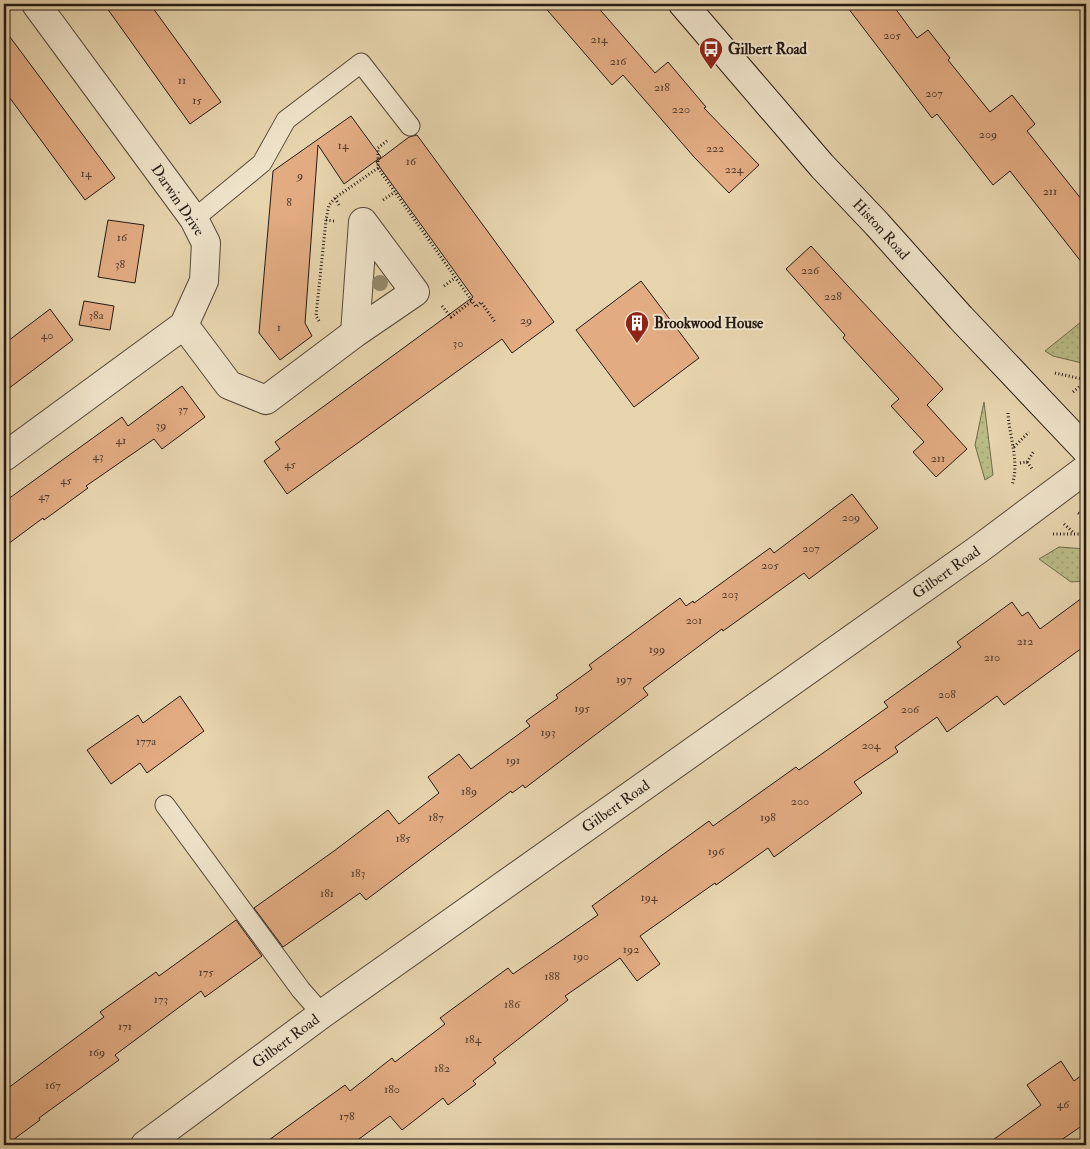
<svg xmlns="http://www.w3.org/2000/svg" width="1090" height="1149" font-family="'IM FELL Double Pica',serif">
<style>
.green{fill:url(#green-dots);stroke:#6f6a4c}
.building{fill:#e2ab82;stroke:#241a12}
.lines{fill:none;stroke-linecap:round;stroke-linejoin:round}
.service-casing{stroke:#544839;stroke-width:21}
.minor-casing{stroke:#544839;stroke-width:30}
.tertiary-casing{stroke:#544839;stroke-width:30}
.secondary-casing{stroke:#241a12;stroke-width:30}
.path{stroke:#241a12;stroke-width:3;stroke-dasharray:1 2.5;stroke-linecap:butt}
.service{stroke:#efe3ca;stroke-width:19}
.minor{stroke:#efe3ca;stroke-width:28}
.tertiary{stroke:#efe3ca;stroke-width:28}
.secondary{stroke:#efe3ca;stroke-width:28}
.tree{fill:#94886b}
.labels{text-anchor:middle;stroke-width:4;stroke-linejoin:round;paint-order:stroke}
.number-label{font-size:12px;fill:#543e2e}
.poi-label{font-size:15px;font-weight:bold;fill:#241a12;stroke:#efe3ca;text-anchor:start}
.street-label{font-size:15px;fill:#241a12;stroke:#efe3ca}
</style>
<defs>
<pattern id="green-dots" width="8" height="8" patternUnits="userSpaceOnUse" patternTransform="scale(1.25)"><rect width="8" height="8" fill="#babb86"/><path d="M2 2h.1M6 6h.1" fill="none" stroke="#a0a073" stroke-width="1.8" stroke-linecap="round"/></pattern>
</defs>
<rect width="100%" height="100%" fill="#e6d4ad"/>
<filter id="stains"><feTurbulence type="fractalNoise" baseFrequency=".004" numOctaves="4"/><feColorMatrix values="0 0 0 0 .2 0 0 0 0 .09 0 0 0 0 .02 0 0 0 .5 -.17"/></filter>
<radialGradient id="worn" r=".72"><stop offset=".6" stop-color="#630" stop-opacity="0"/><stop offset="1" stop-color="#630" stop-opacity=".3"/></radialGradient>
<g class="green">
<path d="M1086,318V364L1053,356L1045,351Z"/>
<path d="M984,402L993,475L985,480L975,445Z"/>
<path d="M1059,547L1086,549V581L1071,582L1039,559Z"/>
</g>
<g class="building">
<path d="M104,4H150L221,102L190,124Z"/>
<path d="M542,4H595L655,73L668,62L706,107L704,108L759,165L729,193L694,157L623,75L612,85Z"/>
<path d="M845,4H892L917,38L928,30L950,58L948,60L990,112L1012,95L1035,124L1027,131L1086,205V268L1010,171L993,185L937,114L932,118Z"/>
<path d="M4,29L115,178L85,200L4,90Z"/>
<path d="M351,116L381,157L344,184L318,145L305,323L312,336L280,360L259,333L273,171Z"/>
<path d="M417,135L554,322L512,353L502,339L287,494L264,461L280,449L275,442L473,297L376,162L409,137Z"/>
<path d="M108,220L144,225L135,283L98,277Z"/>
<path d="M811,246L943,389L927,405L967,449L936,477L913,452L924,442L891,406L899,399L843,338L845,335L786,269Z"/>
<path d="M641,281L699,358L634,407L576,330Z"/>
<path d="M84,301L114,306L110,330L79,325Z"/>
<path d="M50,309L73,340L4,392V344Z"/>
<path d="M182,386L205,417L162,449L154,439L86,486L88,488L44,520L43,518L4,547V502L122,417L128,426Z"/>
<path d="M852,494L878,528L809,579L804,573L723,631L722,629L643,688L648,695L525,788L523,785L512,793L511,791L366,900L360,893L283,947L254,908L334,851L388,810L399,824L439,793L428,777L459,754L471,769L530,726L526,721L558,698L556,695L592,669L589,665L680,598L686,606L693,601L694,603L770,548L774,553Z"/>
<path d="M1086,595V645L1004,705L997,696L947,732L937,717L895,747L898,752L854,782L862,793L774,857L768,848L716,885L715,883L640,936L660,964L637,981L620,958L565,996L568,1000L493,1059L496,1063L473,1081L476,1084L448,1105L443,1098L402,1130L390,1116L351,1145H262L345,1085L350,1091L392,1058L395,1062L445,1024L440,1018L508,968L513,974L598,915L592,906L709,821L713,826L796,767L799,770L888,707L884,702L961,647L957,642L1012,602L1022,616L1028,612L1040,629Z"/>
<path d="M180,696L204,731L147,773L140,763L111,784L87,750L138,715L143,723Z"/>
<path d="M236,920L262,956L205,997L201,991L115,1055L119,1060L39,1118L40,1120L6,1145H4V1091L104,1017L100,1012L156,972L159,976Z"/>
<path d="M1061,1061L1074,1081L1086,1072V1123L1054,1145H986L1041,1105L1027,1085Z"/>
</g>
<g class="lines">
<g class="service-casing">
<g id="service">
<path d="M194,219L262,163L286,120L361,63L410,126"/>
<path d="M165,805L301,990L322,1014"/>
</g>
</g>
<g class="minor-casing">
<g id="minor">
<path d="M184,325L229,385L266,400L355,333L363,222L415,292L355,333"/>
<path d="M4,457L184,325L204,281L206,243L194,219L36,4"/>
</g>
</g>
<g class="tertiary-casing">
<g id="tertiary">
<path id="s1" d="M145,1145L322,1014L979,549L1086,469"/>
</g>
</g>
<g class="secondary-casing">
<g id="secondary">
<path id="s2" d="M683,4L822,166L877,224L961,318L1086,450"/>
</g>
</g>
<g class="path">
<path d="M378,168L472,301L476,307L481,302L495,322"/>
<path d="M383,200L395,192"/>
<path d="M339,205L335,198L378,168V148L388,140"/>
<path d="M334,221L326,220L329,205L335,198"/>
<path d="M444,286L455,278"/>
<path d="M442,306L451,317L472,301"/>
<path d="M319,321L316,316L326,220"/>
<path d="M1055,373L1086,380"/>
<path d="M1073,392L1086,381"/>
<path d="M1008,413C1009,436 1020,462 1012,485"/>
<path d="M1014,447L1029,432"/>
<path d="M1027,462L1033,470"/>
<path d="M1020,463L1027,462L1034,451"/>
<path d="M1078,513L1086,517"/>
<path d="M1064,524L1074,533"/>
<path d="M1053,534H1086"/>
</g>
<use href="#service" class="service"/>
<use href="#minor" class="minor"/>
<use href="#tertiary" class="tertiary"/>
<use href="#secondary" class="secondary"/>
</g>
<circle class="tree" cx="380" cy="283" r="8"/>
<defs>
<g id="bus-pin" transform="scale(1.25)"><path d="M0 17L-7.5 6A9.5 9.5 0 1 1 7.5 6Z" fill="#8f2418" stroke="#efe3ca"/><path d="M-5-6H5V4H4V6H2V4H-2V6H-4V4H-5ZM-3.5-4V0h7V-4ZM-3.5 1.2v1.5H-2V1.2ZM2 1.2v1.5H3.5V1.2Z" fill="#fff"/></g>
<g id="building-pin" transform="scale(1.25)"><path d="M0 17L-7.5 6A9.5 9.5 0 1 1 7.5 6Z" fill="#8f2418" stroke="#efe3ca"/><path d="M-4-6H4V6H1V3H-1V6H-4ZM-2.5-4.3h1.7v1.8h-1.7ZM.8-4.3h1.7v1.8H.8ZM-2.5-1h1.7V.8h-1.7ZM.8-1h1.7V.8H.8Z" fill="#fff"/></g>
</defs>
<g fill-rule="evenodd">
<use href="#bus-pin" x="711" y="49"/>
<use href="#building-pin" x="637" y="323"/>
</g>
<g class="labels">
<g class="number-label">
<text x="892" y="39">205</text>
<text x="599" y="43">214</text>
<text x="618" y="65">216</text>
<text x="182" y="84">11</text>
<text x="662" y="91">218</text>
<text x="934" y="97">207</text>
<text x="197" y="104">15</text>
<text x="681" y="113">220</text>
<text x="988" y="138">209</text>
<text x="343" y="149">14</text>
<text x="715" y="152">222</text>
<text x="411" y="165">16</text>
<text x="734" y="173">224</text>
<text x="86" y="177">14</text>
<text x="300" y="179">9</text>
<text x="1050" y="195">211</text>
<text x="289" y="206">8</text>
<text x="122" y="241">16</text>
<text x="120" y="268">38</text>
<text x="810" y="274">226</text>
<text x="833" y="300">228</text>
<text x="96" y="319">38a</text>
<text x="526" y="324">29</text>
<text x="279" y="331">1</text>
<text x="47" y="339">40</text>
<text x="458" y="347">30</text>
<text x="183" y="413">37</text>
<text x="161" y="429">39</text>
<text x="121" y="444">41</text>
<text x="98" y="460">43</text>
<text x="938" y="462">211</text>
<text x="290" y="468">45</text>
<text x="66" y="484">45</text>
<text x="44" y="500">47</text>
<text x="851" y="521">209</text>
<text x="811" y="552">207</text>
<text x="770" y="569">205</text>
<text x="730" y="598">203</text>
<text x="694" y="624">201</text>
<text x="1025" y="645">212</text>
<text x="657" y="653">199</text>
<text x="992" y="661">210</text>
<text x="624" y="683">197</text>
<text x="947" y="698">208</text>
<text x="582" y="712">195</text>
<text x="910" y="713">206</text>
<text x="548" y="736">193</text>
<text x="146" y="745">177a</text>
<text x="871" y="749">204</text>
<text x="513" y="764">191</text>
<text x="469" y="795">189</text>
<text x="800" y="805">200</text>
<text x="436" y="821">187</text>
<text x="768" y="821">198</text>
<text x="403" y="842">185</text>
<text x="716" y="855">196</text>
<text x="358" y="877">183</text>
<text x="327" y="897">181</text>
<text x="649" y="901">194</text>
<text x="631" y="953">192</text>
<text x="581" y="960">190</text>
<text x="206" y="976">175</text>
<text x="552" y="980">188</text>
<text x="161" y="1003">173</text>
<text x="512" y="1008">186</text>
<text x="125" y="1030">171</text>
<text x="473" y="1043">184</text>
<text x="97" y="1056">169</text>
<text x="442" y="1072">182</text>
<text x="53" y="1089">167</text>
<text x="392" y="1093">180</text>
<text x="1063" y="1108">46</text>
<text x="347" y="1120">178</text>
</g>
<g class="poi-label">
<text x="728" y="54">Gilbert Road</text>
<text x="654" y="328">Brookwood House</text>
</g>
<g class="street-label">
<text transform="translate(178 200) rotate(56)" y="5">Darwin Drive</text>
<text dy="5" stroke="none"><textPath href="#s2" startOffset="300">Histon Road</textPath></text>
<text dy="5" stroke="none"><textPath href="#s1" startOffset="985">Gilbert Road</textPath></text>
<text dy="5" stroke="none"><textPath href="#s1" startOffset="580">Gilbert Road</textPath></text>
<text dy="5" stroke="none"><textPath href="#s1" startOffset="175">Gilbert Road</textPath></text>
</g>
</g>
<rect width="1090" height="1149" fill="none" stroke="#e6d4ad" stroke-width="20"/>
<rect x="5" y="5" width="1080" height="1139" fill="none" stroke="#241a12" stroke-width="2.5"/>
<rect x="10" y="10" width="1070" height="1129" fill="none" stroke="#241a12"/>
<rect width="100%" height="100%" filter="url(#stains)"/>
<rect width="100%" height="100%" fill="url(#worn)"/>
</svg>
